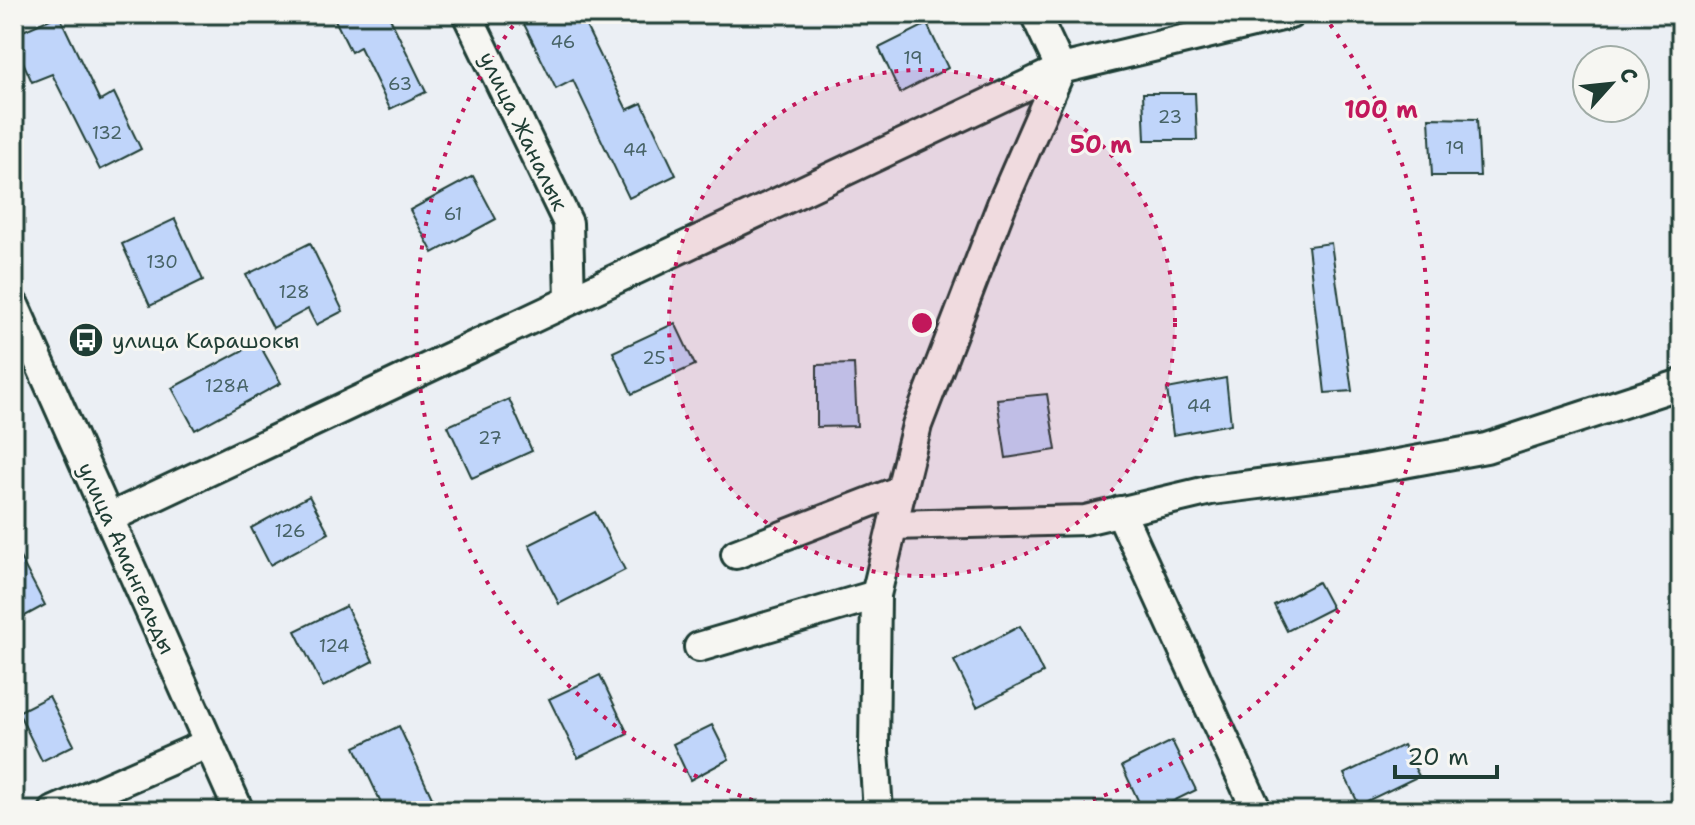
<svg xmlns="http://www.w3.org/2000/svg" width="1695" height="825" font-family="'Shantell Sans',sans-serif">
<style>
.building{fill:#c0d5fa;stroke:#1f3d34;stroke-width:2}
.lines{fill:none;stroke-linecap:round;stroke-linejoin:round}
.minor-casing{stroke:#1f3d34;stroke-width:34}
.minor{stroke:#f6f6f2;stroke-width:28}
.ring{fill:none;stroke:#c2185b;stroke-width:4;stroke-dasharray:4 8}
.labels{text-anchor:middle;stroke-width:6;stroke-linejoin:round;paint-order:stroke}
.number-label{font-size:18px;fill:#476366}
.street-label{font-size:22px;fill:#1f3d34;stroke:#f6f6f2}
.poi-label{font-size:22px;fill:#1f3d34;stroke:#f6f6f2;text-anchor:start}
.centre{fill:#c2185b;stroke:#f6f6f2;stroke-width:4}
.ring-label{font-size:24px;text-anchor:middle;font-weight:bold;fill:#c2185b;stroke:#f6f6f2;stroke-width:6;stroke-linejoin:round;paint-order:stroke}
</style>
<rect width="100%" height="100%" fill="#ebeff4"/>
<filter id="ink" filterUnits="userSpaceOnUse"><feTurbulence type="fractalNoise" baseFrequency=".0125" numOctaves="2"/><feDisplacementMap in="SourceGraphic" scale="16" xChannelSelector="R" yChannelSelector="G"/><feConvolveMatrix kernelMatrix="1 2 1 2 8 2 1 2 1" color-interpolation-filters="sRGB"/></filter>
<g filter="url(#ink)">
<g class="building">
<path d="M332,14H388L426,92L390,109L360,47L351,52Z"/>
<path d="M519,14H580L627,110L642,103L676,175L629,198L573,80L556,89Z"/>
<path d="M59,15L100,101L114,93L141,149L100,170L52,74L32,82L14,42V35Z"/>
<path d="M927,24L948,68L900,93L879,48Z"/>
<path d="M1143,93H1195L1197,140H1145Z"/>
<path d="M1429,118L1477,119L1480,176H1432Z"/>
<path d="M473,176L496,219L433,253L410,210Z"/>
<path d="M175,219L203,280L150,306L122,244Z"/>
<path d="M310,243L343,311L316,325L308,309L273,328L246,275Z"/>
<path d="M1331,243L1352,391L1325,393L1308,246Z"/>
<path d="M675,323L695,365L632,394L613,352Z"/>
<path d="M258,342L281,383L195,430L172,388Z"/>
<path d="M854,364L857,426L817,427V365Z"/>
<path d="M1226,378L1231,424L1173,435L1167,389Z"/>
<path d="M1047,394L1056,450L1006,458L997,399Z"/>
<path d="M509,399L532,451L472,478L448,426Z"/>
<path d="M309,496L329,533L270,565L251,528Z"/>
<path d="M595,512L625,570L559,604L529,545Z"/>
<path d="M14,546L45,605L14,622Z"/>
<path d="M1318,582L1332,608L1287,631L1274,605Z"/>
<path d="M346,606L373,661L323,687L295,631Z"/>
<path d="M1020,626L1043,673L977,707L954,661Z"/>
<path d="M600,675L628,734L578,758L549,699Z"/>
<path d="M49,696L74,745L42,761L18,712Z"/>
<path d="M712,725L729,759L690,780L673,744Z"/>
<path d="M399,726L438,811H385L355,747Z"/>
<path d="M1172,741L1196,790L1153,811H1143L1122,766Z"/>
<path d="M1403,745L1419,776L1359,805L1344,774Z"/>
</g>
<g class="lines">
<g class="minor-casing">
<g id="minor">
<path d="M467,14L568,223L570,300"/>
<path d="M14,305L239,811"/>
<path d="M1120,511L1257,811"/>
<path d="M109,518L1061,69L1290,14"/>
<path d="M893,525L1085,520L1211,490L1359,471L1486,448L1681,384"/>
<path d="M736,554L901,490"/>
<path d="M699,647L876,595"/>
<path d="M54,811L209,743"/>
<path d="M878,811L874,751L876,595L901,490L917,425L1002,204L1061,69L1035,14"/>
</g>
</g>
<use href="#minor" class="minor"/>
</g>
</g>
<circle cx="922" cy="323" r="253" fill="#c2185b" fill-opacity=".12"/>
<g class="ring">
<circle cx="922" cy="323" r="253"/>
<path d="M787 811A506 506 0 0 1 521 15M1323 15A506 506 0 0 1 1057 811"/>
</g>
<defs>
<g id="bus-disc" transform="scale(1.8)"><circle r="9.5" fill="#1f3d34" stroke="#f6f6f2"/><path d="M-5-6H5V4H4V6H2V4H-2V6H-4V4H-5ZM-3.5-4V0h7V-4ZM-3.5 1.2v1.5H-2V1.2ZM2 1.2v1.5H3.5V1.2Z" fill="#fff"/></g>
</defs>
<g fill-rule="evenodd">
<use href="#bus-disc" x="86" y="340"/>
</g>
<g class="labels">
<g class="number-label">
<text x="563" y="48">46</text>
<text x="913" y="64">19</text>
<text x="400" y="90">63</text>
<text x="1170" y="123">23</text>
<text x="107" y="139">132</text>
<text x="1455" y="154">19</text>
<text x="635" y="156">44</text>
<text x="453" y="220">61</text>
<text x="162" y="268">130</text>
<text x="294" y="298">128</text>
<text x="654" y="364">25</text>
<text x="227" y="392">128А</text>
<text x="1199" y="412">44</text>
<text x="490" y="444">27</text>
<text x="290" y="537">126</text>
<text x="334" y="652">124</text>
</g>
<g class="street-label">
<text transform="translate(524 131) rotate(64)" y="8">улица Жаналык</text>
<text transform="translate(127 558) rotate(66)" y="8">улица Амангельды</text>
</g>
<g class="poi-label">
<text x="112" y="348">улица Карашокы</text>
</g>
</g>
<circle cx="922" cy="323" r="12" class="centre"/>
<g class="ring-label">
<text x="1381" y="118">100 m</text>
<text x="1101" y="153">50 m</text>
</g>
<rect width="1695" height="825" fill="none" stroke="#f6f6f2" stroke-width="48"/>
<rect x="24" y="24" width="1647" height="777" fill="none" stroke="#1f3d34" stroke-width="3" filter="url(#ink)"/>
<g transform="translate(1611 84) rotate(63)"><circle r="38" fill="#f6f6f2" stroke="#a0aca6" stroke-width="2"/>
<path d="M0-6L14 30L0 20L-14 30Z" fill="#1f3d34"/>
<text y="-12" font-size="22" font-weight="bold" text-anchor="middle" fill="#1f3d34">С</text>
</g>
<path d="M1395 765v12h102v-12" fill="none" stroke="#1f3d34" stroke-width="4"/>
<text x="1407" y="765" font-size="24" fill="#1f3d34" stroke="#f6f6f2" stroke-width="6" paint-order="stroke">20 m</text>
</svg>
